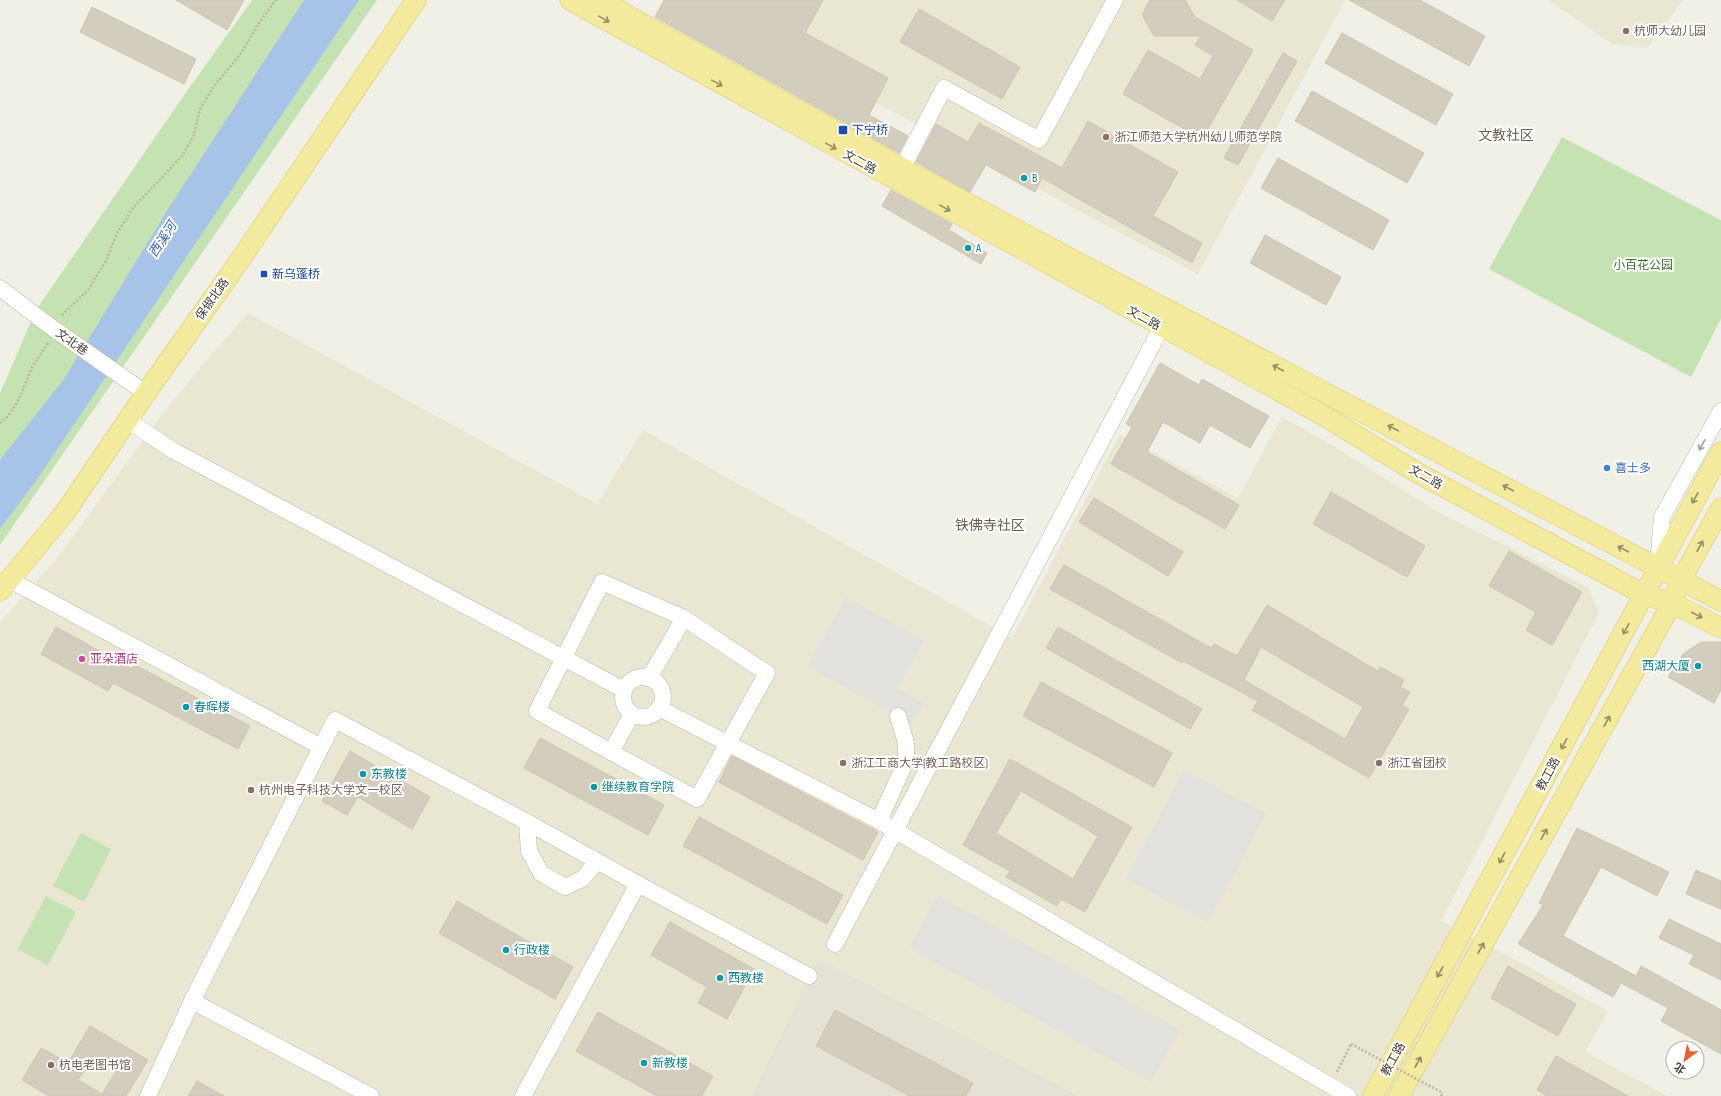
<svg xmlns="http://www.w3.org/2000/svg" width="1721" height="1096" font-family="'Sofia Sans Condensed','Noto Sans SC',sans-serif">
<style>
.residential{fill:#e5e2d5}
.education{fill:#e9e6d1}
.green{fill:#c5e2b3}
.parking{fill:#e3e1de}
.water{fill:#a8c3e8}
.building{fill:#d2cdbd;stroke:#ccc6b1;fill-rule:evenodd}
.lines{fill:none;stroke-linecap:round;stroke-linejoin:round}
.minor-casing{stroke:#bcb8aa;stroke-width:17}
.major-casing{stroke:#d7c96e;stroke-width:21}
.path{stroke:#bcb69c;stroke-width:2.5;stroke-dasharray:2 2;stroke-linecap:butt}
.minor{stroke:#fff;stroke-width:16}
.major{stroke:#f4ea9d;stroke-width:20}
.minor-bridge-casing{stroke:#bcb8aa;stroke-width:17;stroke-linecap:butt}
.path-bridge{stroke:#bcb69c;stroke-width:2.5;stroke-dasharray:2 2;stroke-linecap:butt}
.minor-bridge{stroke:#fff;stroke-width:16}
.oneway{stroke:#938c64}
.oneway2{stroke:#a1a09a}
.education-dot{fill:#8d6e63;stroke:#fff;stroke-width:1.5}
.transit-dot{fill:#1a4fb4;stroke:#fff;stroke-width:1.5}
.culture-dot{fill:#0f9aa8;stroke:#fff;stroke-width:1.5}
.shop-dot{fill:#3f7fe0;stroke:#fff;stroke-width:1.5}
.hotel-dot{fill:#d1479c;stroke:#fff;stroke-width:1.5}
.labels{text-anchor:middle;stroke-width:4;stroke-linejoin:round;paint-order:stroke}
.education-label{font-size:12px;fill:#785e54;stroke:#fff;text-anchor:start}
.transit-label{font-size:12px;fill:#164399;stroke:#fff;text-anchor:start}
.street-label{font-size:12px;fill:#434036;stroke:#fff}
.culture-label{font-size:12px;fill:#0d838f;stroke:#fff;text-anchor:start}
.park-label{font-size:12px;fill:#3d6f30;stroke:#fff}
.shop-label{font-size:12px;fill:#366cbe;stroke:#fff;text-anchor:start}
.hotel-label{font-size:12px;fill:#b23c85;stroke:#fff;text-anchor:start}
.water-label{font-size:13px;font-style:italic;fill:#3a66a4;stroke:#fff}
.quarter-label{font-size:14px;fill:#65604e;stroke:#fff}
</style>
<rect width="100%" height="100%" fill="#f1f0e6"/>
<path class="residential" d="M818,958L1079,1096H751Z"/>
<g class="education">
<path d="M683,0H1345L1198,274Z"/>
<path d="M1548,0H1683L1647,48L1612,44Z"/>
<path d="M248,313L597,504L643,430L1012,638L1120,434L1238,498L1282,417L1327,442L1435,510L1589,588L1599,613L1441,921L1507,955L1608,1011L1585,1052L1668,1096H1079L818,958L751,1096H0V623L59,556L157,421L205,362Z"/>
</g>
<g class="green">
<path d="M252,0H377L0,545V393L36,310L180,101Z"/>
<path d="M1562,137L1721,220V319L1691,377L1489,269Z"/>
<path d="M81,833L111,849L84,902L53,886Z"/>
<path d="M46,896L76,912L48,965L18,949Z"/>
</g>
<g class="parking">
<path d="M846,597L924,641L897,688L923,703L911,724L808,666Z"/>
<path d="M1184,770L1266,814L1208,922L1126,879Z"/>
<path d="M938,895L1180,1030L1151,1082L909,948Z"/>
</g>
<path class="water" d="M304,0H359L36,481L0,529V460L64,379L170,206Z"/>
<g class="building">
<path d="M176,0H244L227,30Z"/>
<path d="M664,0H823L805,33L888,78L869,115L908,136L899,153L655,17Z"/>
<path d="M1150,0H1185L1195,17L1253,50L1202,139L1123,94L1148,50L1200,79L1213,56L1195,45L1201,36H1154L1142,15Z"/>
<path d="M1237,0H1285L1272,21Z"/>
<path d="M1349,0H1420L1485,36L1469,66Z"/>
<path d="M92,7L196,59L184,84L80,32Z"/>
<path d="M919,9L1020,67L1002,99L900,42Z"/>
<path d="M1342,33L1453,94L1436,125L1325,63Z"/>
<path d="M1283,53L1297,61L1238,165L1224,158Z"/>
<path d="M1312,91L1424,153L1407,183L1295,121Z"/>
<path d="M1088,121L1178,172L1153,216L1202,243L1192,263L1042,178L1035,192L986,165L970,192L916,162L936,124L968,142L979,123L1062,168Z"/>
<path d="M1278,158L1389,220L1373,250L1261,188Z"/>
<path d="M891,190L952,224L949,230L987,253L981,264L882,206Z"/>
<path d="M1265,235L1341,277L1326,305L1250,263Z"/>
<path d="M1160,363L1199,385L1202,379L1269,416L1250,448L1210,425L1200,443L1163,422L1147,452L1239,505L1225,529L1111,464L1132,427L1126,424Z"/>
<path d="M1331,492L1425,546L1407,577L1313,524Z"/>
<path d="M1094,498L1183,552L1168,576L1079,522Z"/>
<path d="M1509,551L1582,592L1552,645L1526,630L1536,612L1489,586Z"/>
<path d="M1064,565L1211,648L1214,644L1237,656L1267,605L1378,671L1380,667L1404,680L1400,687L1410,692L1402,705L1409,709L1369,778L1252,710L1258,701L1183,661L1182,663L1050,589ZM1261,647L1363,707L1345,739L1244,680Z"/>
<path d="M56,627L132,669L135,665L250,726L238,749L113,683L108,691L41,654Z"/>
<path d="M1058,627L1202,709L1190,729L1046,648Z"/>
<path d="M1701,642H1721V690L1714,703L1668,677L1683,654Z"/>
<path d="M1041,682L1172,753L1154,787L1023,716Z"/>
<path d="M540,738L664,805L648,835L524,768Z"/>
<path d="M350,751L430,797L412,829L358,797L347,815L322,801Z"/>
<path d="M732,756L878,832L863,860L719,782Z"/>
<path d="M1010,759L1132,827L1085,912L1061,899L1057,906L1006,877L1010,871L963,845ZM1021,791L1098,836L1073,879L996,833Z"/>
<path d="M699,817L843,895L827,924L683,846Z"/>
<path d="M1577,828L1669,872L1657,896L1601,867L1563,936L1636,976L1641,966L1721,1010V1054L1661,1021L1668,1008L1621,983L1613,997L1518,944L1543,905L1539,903Z"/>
<path d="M1696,870L1721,881V909L1686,894Z"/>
<path d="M457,901L573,967L555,999L439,933Z"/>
<path d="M1669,919L1721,944V980L1689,964L1694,955L1659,938Z"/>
<path d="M670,922L754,969L727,1019L698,1003L707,987L651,955Z"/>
<path d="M1508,966L1576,1004L1558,1036L1491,998Z"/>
<path d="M835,1010L973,1083L966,1096H910L816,1046Z"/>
<path d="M598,1012L713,1076L702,1096H657L576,1051Z"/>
<path d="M90,1026L148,1060L126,1096H49L22,1080L41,1048L68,1063ZM93,1056L117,1070L102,1094L78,1080Z"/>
<path d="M1556,1056L1628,1096H1547L1537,1090Z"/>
<path d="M197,1081L224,1096H188Z"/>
</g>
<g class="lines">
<g class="minor-casing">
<g id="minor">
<path d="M902,168L944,88L1039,140L1115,0"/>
<path d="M0,288L47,324"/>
<path d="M111,369L146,393"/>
<path d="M127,420L174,451L624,690"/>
<path d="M1658,566L1662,517L1721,411"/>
<path d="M10,580L321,747"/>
<circle cx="643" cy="697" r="20"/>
<path d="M659,708L879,821L1348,1096"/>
<path d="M632,714L611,752L697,799L767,673L684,618"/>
<path d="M611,752L537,711L602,582L684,618L649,678"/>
<path d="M879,821L906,761V743L898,716"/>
<path d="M527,822L529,851L541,873L565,887L582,879L597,862"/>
<path d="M835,944L1167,317"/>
<path d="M192,1001L371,1096"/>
<path d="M148,1096L192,1001L335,720L527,822L638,884L809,976"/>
<path d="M523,1096L638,884"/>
</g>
</g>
<g class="major-casing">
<g id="major">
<path d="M570,0L1321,414L1416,472L1645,595L1672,603L1721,628"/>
<path d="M600,0L902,168L1073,260L1721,601"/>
<path d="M0,591L64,514L146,393L238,263L416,0"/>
<path d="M1373,1096L1721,452"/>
<path d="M1399,1096L1672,603L1681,580L1721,508"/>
</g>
</g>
<g class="path">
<path d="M62,315L88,290L106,261L117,233L133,208L182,156L194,135L200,109L214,86L240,55L259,23L276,0"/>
<path d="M0,423C17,410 22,391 30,372C35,361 42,353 48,343"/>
<path d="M1337,1072L1351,1044"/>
<path d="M1441,1096L1443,1093"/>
</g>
<use href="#minor" class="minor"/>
<use href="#major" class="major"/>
<g class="minor-bridge-casing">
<path id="minor-bridge" d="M47,324L111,369"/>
</g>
<path class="path-bridge" d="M1351,1044L1443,1093"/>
<use href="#minor-bridge" class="minor-bridge"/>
</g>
<defs><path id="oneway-shaft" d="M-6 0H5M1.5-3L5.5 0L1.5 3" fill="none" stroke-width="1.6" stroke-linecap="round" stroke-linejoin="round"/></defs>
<g class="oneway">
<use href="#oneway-shaft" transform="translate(604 19) rotate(29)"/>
<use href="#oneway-shaft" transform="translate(717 83) rotate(29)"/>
<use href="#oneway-shaft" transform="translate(831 146) rotate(29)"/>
<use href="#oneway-shaft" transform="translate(945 208) rotate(29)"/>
<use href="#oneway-shaft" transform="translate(1278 368) rotate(-152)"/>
<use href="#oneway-shaft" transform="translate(1393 428) rotate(-152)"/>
<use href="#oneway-shaft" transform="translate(1508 488) rotate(-152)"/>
<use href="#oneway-shaft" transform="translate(1695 498) rotate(119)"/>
<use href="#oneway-shaft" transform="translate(1700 546) rotate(-61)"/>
<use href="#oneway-shaft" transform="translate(1623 549) rotate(-152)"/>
<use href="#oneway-shaft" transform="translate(1697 615) rotate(28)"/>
<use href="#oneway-shaft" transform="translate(1626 629) rotate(118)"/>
<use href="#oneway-shaft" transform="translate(1607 721) rotate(-61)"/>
<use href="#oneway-shaft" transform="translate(1564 744) rotate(118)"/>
<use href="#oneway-shaft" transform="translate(1544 834) rotate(-61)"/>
<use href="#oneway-shaft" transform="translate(1502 858) rotate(118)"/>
<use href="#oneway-shaft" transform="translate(1481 948) rotate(-61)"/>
<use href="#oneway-shaft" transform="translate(1440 972) rotate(119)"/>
<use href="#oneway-shaft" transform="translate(1418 1062) rotate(-61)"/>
</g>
<use class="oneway2" href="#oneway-shaft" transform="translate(1702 445) rotate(119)"/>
<g class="education-dot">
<circle cx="1626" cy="31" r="4"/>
<circle cx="1106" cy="137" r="4"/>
<circle cx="843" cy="763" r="4"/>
<circle cx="1379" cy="763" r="4"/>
<circle cx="251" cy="790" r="4"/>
<circle cx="51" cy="1065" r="4"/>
</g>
<g class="transit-dot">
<rect x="838" y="125" width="10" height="10" rx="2"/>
<rect x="260" y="270" width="8" height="8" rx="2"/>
</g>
<g class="culture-dot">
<circle cx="1024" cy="178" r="4"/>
<circle cx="968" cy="248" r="4"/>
<circle cx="1698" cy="666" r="4"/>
<circle cx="186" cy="707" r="4"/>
<circle cx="363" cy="774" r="4"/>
<circle cx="594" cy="787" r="4"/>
<circle cx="506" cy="950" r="4"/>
<circle cx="720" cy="978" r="4"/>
<circle cx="644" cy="1063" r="4"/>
</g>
<circle class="shop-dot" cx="1607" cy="468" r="4"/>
<circle class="hotel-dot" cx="82" cy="659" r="4"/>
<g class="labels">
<g class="education-label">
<text x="1634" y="35">杭师大幼儿园</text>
<text x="1114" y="141">浙江师范大学杭州幼儿师范学院</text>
<text x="851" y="767">浙江工商大学(教工路校区)</text>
<text x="1387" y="767">浙江省团校</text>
<text x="259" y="794">杭州电子科技大学文一校区</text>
<text x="59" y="1069">杭电老图书馆</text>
</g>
<g class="transit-label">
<text x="852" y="134">下宁桥</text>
<text x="272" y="278">新乌蓬桥</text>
</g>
<g class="street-label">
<text transform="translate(860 162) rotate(29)" y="4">文二路</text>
<text transform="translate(212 299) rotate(-55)" y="4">保俶北路</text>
<text transform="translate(1144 318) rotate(29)" y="4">文二路</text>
<text transform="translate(72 342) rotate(35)" y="4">文北巷</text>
<text transform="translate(1426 477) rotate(29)" y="4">文二路</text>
<text transform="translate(1548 774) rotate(-62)" y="4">教工路</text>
<text transform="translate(1393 1059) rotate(-61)" y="4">教工路</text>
</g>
<g class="culture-label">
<text x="1032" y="182">B</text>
<text x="976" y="252">A</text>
<text x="1690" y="670" text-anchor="end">西湖大厦</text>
<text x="194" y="711">春晖楼</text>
<text x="371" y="778">东教楼</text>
<text x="602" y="791">继续教育学院</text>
<text x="514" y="954">行政楼</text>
<text x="728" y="982">西教楼</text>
<text x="652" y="1067">新教楼</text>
</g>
<g class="park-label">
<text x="1643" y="269">小百花公园</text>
</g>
<g class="shop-label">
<text x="1615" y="472">喜士多</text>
</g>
<g class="hotel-label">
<text x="90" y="663">亚朵酒店</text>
</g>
<g class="water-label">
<text transform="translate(162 239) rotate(-57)" y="5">西溪河</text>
</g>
<g class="quarter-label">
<text x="1506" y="140">文教社区</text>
<text x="990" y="530">铁佛寺社区</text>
</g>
</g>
<g transform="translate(1685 1060) rotate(212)"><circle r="19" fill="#ffffff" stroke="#b4b3af"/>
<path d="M0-3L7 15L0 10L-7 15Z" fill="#e4662a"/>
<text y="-6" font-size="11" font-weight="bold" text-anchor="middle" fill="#434036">北</text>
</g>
</svg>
